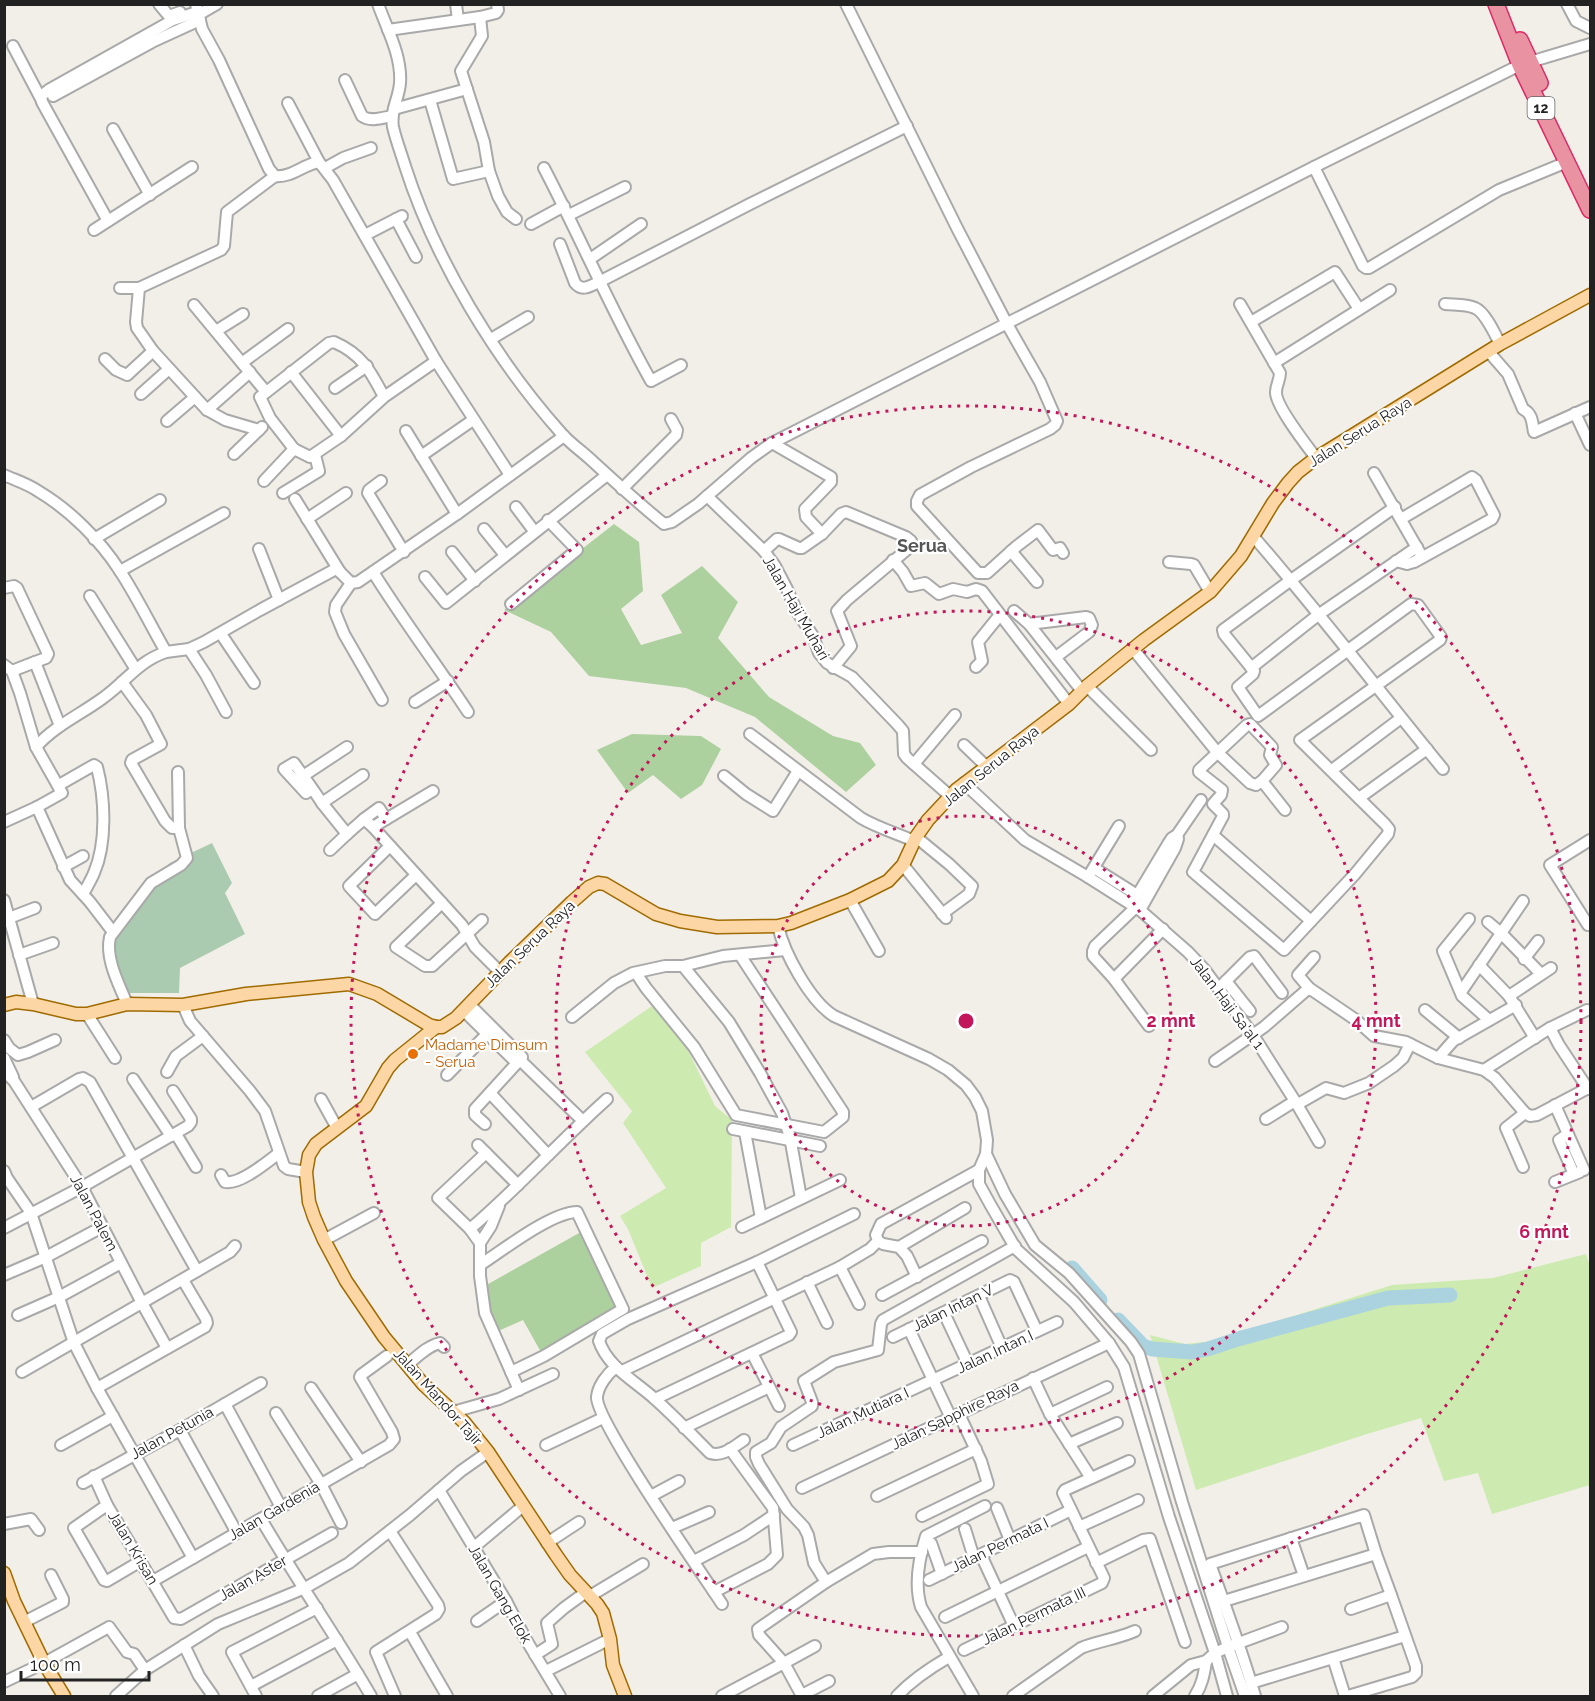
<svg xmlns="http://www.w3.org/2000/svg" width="1595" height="1701" font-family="Raleway,sans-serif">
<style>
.grass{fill:#cdebb0}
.forest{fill:#add19e}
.cemetery{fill:#aacbaf}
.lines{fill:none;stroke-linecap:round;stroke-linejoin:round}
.river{stroke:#aad3df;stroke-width:15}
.minor-casing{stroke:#a9a9a9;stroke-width:14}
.major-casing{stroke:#a06b00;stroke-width:15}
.highway-casing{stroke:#dc2a67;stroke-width:18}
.minor{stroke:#fff;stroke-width:10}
.major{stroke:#fcd6a4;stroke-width:12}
.highway{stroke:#e892a2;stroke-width:15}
.ring{fill:none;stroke:#c2185b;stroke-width:3;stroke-dasharray:3 6}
.food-dot{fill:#e8710a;stroke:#fff;stroke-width:2}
.labels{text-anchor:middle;stroke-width:4.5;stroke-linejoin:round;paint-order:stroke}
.shield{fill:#fff;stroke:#646464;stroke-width:1.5}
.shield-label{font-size:14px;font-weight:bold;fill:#222}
.street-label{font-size:15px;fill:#222;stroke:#fff}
.food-label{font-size:15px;fill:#c56008;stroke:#fff;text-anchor:start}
.quarter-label{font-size:18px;font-weight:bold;fill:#555;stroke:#fff}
.centre{fill:#c2185b;stroke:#fff;stroke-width:3}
.ring-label{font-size:18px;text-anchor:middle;font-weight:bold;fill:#c2185b;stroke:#fff;stroke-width:4.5;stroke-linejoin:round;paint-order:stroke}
</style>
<rect width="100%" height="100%" fill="#f2efe9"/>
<g class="grass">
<path d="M652,1006L684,1042L715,1106L732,1120L731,1227L701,1243V1266L652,1288L628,1229L620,1216L666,1188L623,1123L632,1111L585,1052Z"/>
<path d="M1586,1254L1590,1266V1485L1492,1514L1478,1473L1444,1481L1421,1418L1367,1434L1196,1490L1150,1335L1185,1344L1214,1341L1392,1285L1493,1278Z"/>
</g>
<g class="forest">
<path d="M614,524L639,542L643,591L621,609L641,645L682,633L661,595L702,566L738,602L718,638L769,697L833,736L860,743L876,765L846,792L755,717L686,688L589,676L551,632L504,610Z"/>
<path d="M632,734L701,736L721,749L702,785L681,799L653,775L628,793L597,750Z"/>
<path d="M588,1228L625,1305L542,1354L523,1320L494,1333L481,1288Z"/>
</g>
<path class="cemetery" d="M212,843L232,883L225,893L245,934L180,968L179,993H126L106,939L144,888L170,863Z"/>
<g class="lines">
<g class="river">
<path d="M1072,1268L1100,1300"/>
<path d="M1118,1320L1143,1346L1152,1349L1192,1352L1208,1349L1238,1339L1388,1298L1450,1295"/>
</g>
<g class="minor-casing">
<g id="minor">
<path d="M159,4L169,16L180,12"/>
<path d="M196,4L202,29L219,60L269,169L275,176C291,178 304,164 319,162L333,180L436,361L510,475"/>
<path d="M378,4C387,29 402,56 400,83C399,98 390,111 393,127C396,140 401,153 405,166C435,260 496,360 562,434C570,443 580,450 589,458C614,481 638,503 664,524L672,522L698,504L751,458L772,443L1314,167L1520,65L1590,44"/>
<path d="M456,4L458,20"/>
<path d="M846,4L957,228L1007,324L1040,382L1057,421L1055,425L1050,429L971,467L920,495L917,501V506L978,573H987L1017,546L1038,530L1053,550L1060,548L1063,553"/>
<path d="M1567,4L1576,21L1590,28"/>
<path d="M198,15L217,4"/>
<path d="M480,17L482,36L461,71L484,142L489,171L498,196L507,212L516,219"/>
<path d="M388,30L480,17L496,13L498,10L497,4"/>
<path d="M13,46L41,99"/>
<path d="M345,80L362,116C370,122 382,118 392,116"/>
<path d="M53,96L152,42L200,20"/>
<path d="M430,100L453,179L489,171"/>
<path d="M288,103L319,162"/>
<path d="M394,109L467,89"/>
<path d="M113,129L150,195"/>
<path d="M1314,167L1363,266L1366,268H1369L1499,190L1567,162"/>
<path d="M325,168L343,158L371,148"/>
<path d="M544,168C581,239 612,312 651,381L681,365"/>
<path d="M569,215L625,187"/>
<path d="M396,219L416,257"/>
<path d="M108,221L42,102L41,96L50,89L173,20L197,12"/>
<path d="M531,224L564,206"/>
<path d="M94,230L192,167"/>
<path d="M365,235L402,216"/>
<path d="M560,244L575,283C582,292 590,286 599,282L750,204L907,126"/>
<path d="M590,259L641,224"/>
<path d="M120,288H139L221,250L224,246L227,212L275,176"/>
<path d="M139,288L136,322L137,328L153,351L207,410L225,420L259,430"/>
<path d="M1240,304L1280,373C1280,380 1276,385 1276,392C1275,405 1307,446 1316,458"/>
<path d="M1445,304C1454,305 1466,304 1475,308C1485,312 1495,334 1500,344"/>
<path d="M194,305L266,392"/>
<path d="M1251,322L1335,272L1359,309"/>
<path d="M216,331L243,314"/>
<path d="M491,339L528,317"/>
<path d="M1488,351L1508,374L1523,409C1533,414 1532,423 1534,432L1590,407"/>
<path d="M105,359L116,370L127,375L153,351"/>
<path d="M243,362L288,329"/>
<path d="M1274,363L1390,290"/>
<path d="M291,372L341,436"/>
<path d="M335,388L367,366"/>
<path d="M141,394L169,369"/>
<path d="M384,397C371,372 362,354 334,342L329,343L260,397L270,418L294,449L310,457L341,436L384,397L436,361"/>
<path d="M207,410L250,372"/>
<path d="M1575,413L1590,445"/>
<path d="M167,421L195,397"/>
<path d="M406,431L457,514"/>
<path d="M772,443L831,477V482L805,509L806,517L822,534"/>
<path d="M234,454L262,427"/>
<path d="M421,456L473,420"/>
<path d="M1374,473L1420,553"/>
<path d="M4,475C15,480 28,484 38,491C70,510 100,540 120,571C137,597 151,626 166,652L189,649L204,642L260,610L334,570H338L351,583L358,582L457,514L564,436"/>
<path d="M264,481L294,449"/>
<path d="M381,481L369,490L368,493L404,552"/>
<path d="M622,489L676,435L677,430L671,419"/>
<path d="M283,493L319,471L315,455"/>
<path d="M707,496L764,551L775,566L787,589L796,610L813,636L819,653L827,663L852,677L898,725L903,731L904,754L907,758L950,796"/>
<path d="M295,499L340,572"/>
<path d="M516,507L534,531"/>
<path d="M307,519L346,493"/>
<path d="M484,529L505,555"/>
<path d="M1253,536C1319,612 1380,692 1443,769"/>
<path d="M94,539L160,500"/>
<path d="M259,549L279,600"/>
<path d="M764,551L777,539H779L799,548H802L822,534L841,514L846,512L906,537L911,541V544L910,547L847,600L837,611L851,646L833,668"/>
<path d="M1011,551L1037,582"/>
<path d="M452,552L475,581"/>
<path d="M893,560L903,572L911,586L925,583L939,594L953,589L967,592L976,589L982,591L1069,704"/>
<path d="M1396,561L1407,564L1414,562L1492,519L1494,515L1476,480L1472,477L1401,519"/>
<path d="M1169,562L1191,564L1194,565L1210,592"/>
<path d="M120,571L224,513"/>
<path d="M373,572C403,620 437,665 468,712"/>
<path d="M425,577L446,603L607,475"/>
<path d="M351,583L336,605L335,612L344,634L382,700"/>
<path d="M4,588L14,586L17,588L48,654L46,658L35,662"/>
<path d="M90,596L135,668"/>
<path d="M511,604L577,550L548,520"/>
<path d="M1014,611L1029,624L1082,691"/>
<path d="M1029,624L1086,617L1089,618L1092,625L1089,632L1056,657"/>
<path d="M221,634L254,683"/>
<path d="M189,649L206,675L226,712"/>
<path d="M1133,649L1217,752L1250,783L1256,785L1262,781"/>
<path d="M4,665L12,671L20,693L36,747"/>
<path d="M976,667L982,661L978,642L999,616"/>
<path d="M1251,668L1318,615L1417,547"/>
<path d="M12,671L35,662L60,726"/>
<path d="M122,682L146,715L161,744L132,760L131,763L165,821L172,828H179"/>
<path d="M1087,686L1151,750"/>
<path d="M415,702L448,681"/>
<path d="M750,734L861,818C878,828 896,833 914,841"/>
<path d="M964,745L986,766"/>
<path d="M914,764L955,715"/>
<path d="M1332,770L1401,718"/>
<path d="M303,776L347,747"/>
<path d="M724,776L746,794L773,811L798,771"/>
<path d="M964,783L1025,840L1088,877L1140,910L1188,952L1204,969L1253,1035L1295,1101L1319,1142"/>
<path d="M59,785L94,765L97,767C105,798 107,843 94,873C91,880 87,887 83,894"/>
<path d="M312,789L306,793L284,769L294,763C303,776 313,789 322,803L347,834L364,819L373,827L462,925L475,947L500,972"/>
<path d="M1359,798L1427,749"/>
<path d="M322,803L363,775"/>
<path d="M37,807L70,880L90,902L113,932"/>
<path d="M1285,810L1262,781L1276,765L1270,755L1272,747L1250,724L1247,725L1199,770V772L1222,790L1221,795L1213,804L1223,814V816L1193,872L1284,950L1355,874L1388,834L1389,829L1385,824L1300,740L1440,640L1441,637L1418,605L1411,604L1258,716L1238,687L1253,674L1254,671L1224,634L1223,630L1291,580L1395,507"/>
<path d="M364,819L379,808L386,819"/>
<path d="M4,822L37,807L62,793L36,747C54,726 80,715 103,698C126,682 137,662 166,652"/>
<path d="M373,827L433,791"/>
<path d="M1213,835L1311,921"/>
<path d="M916,837L949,864L972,886L969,894L942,914"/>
<path d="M1590,840L1550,865L1588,925L1590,924"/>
<path d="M390,846L349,886L375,914L416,875"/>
<path d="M330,850L347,834"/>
<path d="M903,865L946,918"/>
<path d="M63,867L83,856"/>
<path d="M1094,868L1137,895"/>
<path d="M1088,877L1119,826"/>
<path d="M4,900L33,1004"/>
<path d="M850,900L879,951"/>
<path d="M442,903L396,947L425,966H432L482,920"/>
<path d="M1132,904L1168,844L1172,838L1177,835L1201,800"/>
<path d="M1136,907L1095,946L1093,951V956L1114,979L1149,1026"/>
<path d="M1140,910L1175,848L1178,839L1177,835"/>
<path d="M9,918L35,908"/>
<path d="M1469,919L1443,951L1462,996L1489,1020"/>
<path d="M1488,922L1501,933L1541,974"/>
<path d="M778,926C784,953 810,1001 834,1016L929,1059L948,1070L966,1085L975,1097L982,1111L987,1140L986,1154L979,1170V1184L990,1204L1016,1249L1074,1302L1109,1343L1124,1367L1169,1517L1215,1653L1227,1696"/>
<path d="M19,955L53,943"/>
<path d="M1524,959L1538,941"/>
<path d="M1479,965L1509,996L1535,1038"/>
<path d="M683,966L729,1022L760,1073L782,1113L790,1137L801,1198"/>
<path d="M636,973L646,988L694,1047L736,1115L824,1132L843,1117V1112L740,955"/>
<path d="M1114,979L1163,929"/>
<path d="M1226,981L1250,1011"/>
<path d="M1219,988L1250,957L1254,956L1282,993"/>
<path d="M1309,988L1298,975L1314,957"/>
<path d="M1461,992L1523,901"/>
<path d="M1509,996L1551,968"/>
<path d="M127,1004C119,984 105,959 110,937L151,883L181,865L187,858L179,828L178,772"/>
<path d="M183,1005L190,1021L250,1091L265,1111L284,1166L288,1169L306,1172"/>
<path d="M470,1005L522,1057L521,1061L583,1121"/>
<path d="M1425,1010L1459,1038"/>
<path d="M464,1011L517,1063L521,1061"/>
<path d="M87,1014L115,1058"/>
<path d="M572,1017L614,983L633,973L665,966H683L723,956L785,950"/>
<path d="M1550,1028L1587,1010"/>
<path d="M4,1040L9,1048L18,1055L28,1052L55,1040"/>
<path d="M4,1058L13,1077"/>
<path d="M1438,1058L1453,1041L1516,1005"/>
<path d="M1215,1061L1264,1027L1309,988L1356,1020L1374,1036L1406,1042L1438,1058L1484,1070L1495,1078L1525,1113L1530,1116L1537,1115L1590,1087"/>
<path d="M1484,1070L1550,1028L1559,1045L1588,1089"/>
<path d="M4,1071L14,1081L82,1187L142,1303L167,1348"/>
<path d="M167,1072L176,1056L203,1036"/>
<path d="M447,1075L491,1030"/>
<path d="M133,1079L171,1136"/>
<path d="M490,1093L548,1155"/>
<path d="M321,1099L337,1128"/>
<path d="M1298,1104L1326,1088L1344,1093L1369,1083L1394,1066L1403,1058L1410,1044"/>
<path d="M1555,1105L1584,1170"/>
<path d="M31,1107L79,1079L83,1078L90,1082L197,1271"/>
<path d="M1266,1119L1295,1101"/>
<path d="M485,1124L475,1115V1109L517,1063"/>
<path d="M733,1129L820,1146"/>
<path d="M745,1132L761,1218"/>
<path d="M176,1134L196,1167"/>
<path d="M1568,1134L1559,1140L1574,1174"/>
<path d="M478,1145L518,1185"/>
<path d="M486,1153L438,1198L470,1229L480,1243V1276L485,1313L519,1390"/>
<path d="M986,1154L1005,1194L1035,1245L1069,1273L1131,1342L1139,1354L1182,1502L1228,1647L1282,1627"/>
<path d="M1523,1167L1506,1128L1525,1113"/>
<path d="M4,1171L7,1178L31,1213L74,1343L97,1388L193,1558"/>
<path d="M221,1175L225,1182C240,1185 267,1162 279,1153"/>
<path d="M1555,1182L1580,1172"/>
<path d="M742,1227L840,1180"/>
<path d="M4,1228L82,1187L188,1126L191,1122V1119L173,1091"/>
<path d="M470,1229C518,1188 560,1141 607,1099"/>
<path d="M324,1240L374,1213"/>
<path d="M878,1241L883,1244L899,1247L907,1256L917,1277"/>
<path d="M480,1243L491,1226L499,1206"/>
<path d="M899,1247L965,1208"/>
<path d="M480,1265C503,1250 552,1212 577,1212L623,1309L544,1356L511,1372"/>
<path d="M840,1267L859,1304"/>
<path d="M4,1275L46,1257L102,1227"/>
<path d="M807,1282L827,1323"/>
<path d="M882,1295L982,1241"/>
<path d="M979,1296L1002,1348"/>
<path d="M944,1313L968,1364"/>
<path d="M18,1315L59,1297L121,1263"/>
<path d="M909,1329L951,1418"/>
<path d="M893,1337L1010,1280L1014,1282L1037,1331"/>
<path d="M752,1353L779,1406"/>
<path d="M407,1365C417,1357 427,1346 440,1343L444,1347"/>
<path d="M616,1367C607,1374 598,1386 597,1397C595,1420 703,1575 722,1604"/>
<path d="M622,1371L840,1267L870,1249L878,1241L876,1235L881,1224L979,1170"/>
<path d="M22,1372L230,1252L235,1246"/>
<path d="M1033,1378L1050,1414L1091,1478"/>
<path d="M97,1388L205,1327L207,1323L206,1319L183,1280"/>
<path d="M311,1388L361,1462"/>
<path d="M655,1399L789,1335L791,1332L757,1262"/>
<path d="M225,1404L281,1507"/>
<path d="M453,1412L499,1399L553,1374"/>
<path d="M276,1413L321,1484L341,1523"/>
<path d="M1050,1414L1107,1387"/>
<path d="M684,1428L769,1387"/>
<path d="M180,1430L237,1533"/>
<path d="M744,1440C733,1447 723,1457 710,1453C692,1435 675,1417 656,1400C637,1382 608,1368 599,1341L602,1334L628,1319L757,1262L854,1214"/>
<path d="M1069,1444L1117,1423"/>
<path d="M61,1445L113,1416"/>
<path d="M546,1445L603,1418"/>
<path d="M793,1445L1057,1322"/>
<path d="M94,1476L107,1505L174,1618L181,1619L332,1533"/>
<path d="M83,1483L180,1430L261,1383"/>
<path d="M802,1488L1109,1343"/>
<path d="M439,1490L506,1601L525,1638L560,1696"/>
<path d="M651,1496L679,1481"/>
<path d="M877,1496L976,1449"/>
<path d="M107,1505L74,1528L104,1580L107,1581L141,1561"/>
<path d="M997,1508L1010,1540"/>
<path d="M922,1516L988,1484L981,1461L959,1414"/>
<path d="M261,1519C296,1579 336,1636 371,1696"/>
<path d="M4,1524L31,1519L39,1530"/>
<path d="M1079,1527L1138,1500"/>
<path d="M672,1528L709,1512"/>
<path d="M965,1529L974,1558"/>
<path d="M390,1531L438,1605L439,1609L436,1614L376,1652L395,1696"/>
<path d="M1291,1538L1304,1576"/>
<path d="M547,1543L579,1522"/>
<path d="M931,1543L942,1574"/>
<path d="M473,1548L523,1506"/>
<path d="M1376,1554L1391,1595"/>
<path d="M981,1555L1014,1626"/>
<path d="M694,1561L744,1535L774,1515"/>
<path d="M1096,1563L1143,1540L1150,1539L1185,1642"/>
<path d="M929,1580L1071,1510"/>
<path d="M153,1581L389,1445L394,1439L392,1432L360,1377L361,1375L387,1356"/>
<path d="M826,1582L814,1563L808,1535L804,1527L787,1509L759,1464L756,1457V1452L771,1443L781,1427L812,1406V1402L804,1381L834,1362L878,1350L881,1324L883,1320L1015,1246"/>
<path d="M714,1592L768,1564L777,1555L773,1508L730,1449"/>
<path d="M590,1596L643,1564"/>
<path d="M1224,1601L1376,1554L1364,1515L1210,1564C1226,1608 1242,1651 1255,1696"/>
<path d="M945,1617L1088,1547"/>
<path d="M477,1621L506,1601"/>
<path d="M24,1622L63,1602V1599L51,1575"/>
<path d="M410,1632L447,1696"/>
<path d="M184,1645L199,1676L213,1696"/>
<path d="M964,1650L1102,1583L1104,1578L1063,1493L1065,1490L1129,1461"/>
<path d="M535,1655L552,1644L547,1623L564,1608L586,1592"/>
<path d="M1333,1658L1345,1696"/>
<path d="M546,1671L610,1639"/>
<path d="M4,1682L44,1663L109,1627L127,1652L134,1654L145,1670"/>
<path d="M1251,1683L1405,1636"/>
<path d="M251,1686L337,1640"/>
<path d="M802,1695L829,1681"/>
<path d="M116,1696L145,1670L218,1624L305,1588L349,1563L410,1515L461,1471L488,1452"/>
<path d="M256,1696L232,1652L317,1608"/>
<path d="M318,1696L358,1674"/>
<path d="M722,1696L784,1663L759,1635L758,1629L826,1582L873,1554L889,1552H922"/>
<path d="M802,1696L784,1663L815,1646"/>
<path d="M897,1696C912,1680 930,1668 949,1657"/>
<path d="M973,1696L921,1607C914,1584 919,1558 926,1536L985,1506"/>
<path d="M1013,1696L1081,1648C1098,1641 1117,1639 1135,1631"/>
<path d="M1153,1696L1191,1665L1206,1661L1215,1653L1228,1647L1245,1696"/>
<path d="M1195,1696C1202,1685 1204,1675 1206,1661"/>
<path d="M1348,1696L1412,1677L1416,1673V1666L1391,1595L1351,1609"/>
</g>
</g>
<g class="major-casing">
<g id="major">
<path d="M4,1005L16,1002L33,1004L76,1014H87L127,1004L183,1005L246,994L349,984L377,994L429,1025L436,1027H442L456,1018L510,962L572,902L589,887L598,883L605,884L656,914L680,921L717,927L778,926L791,923L850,900L888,881L903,865L916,837L928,820L956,790L1069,704L1087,686L1144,640L1210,592L1241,556L1273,503L1288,483L1298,472L1316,458L1500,344L1590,295"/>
<path d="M436,1027L395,1060L388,1068L366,1106L316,1144L309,1155L306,1172L309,1202L314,1217L324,1240L346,1281L384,1337L423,1384L464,1422L488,1452L556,1555L570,1575L597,1604L603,1613L610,1639L613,1665L625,1696"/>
<path d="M4,1573L14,1601L44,1663L64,1696"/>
</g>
</g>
<g class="highway-casing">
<g id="highway">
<path d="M1496,4L1520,65L1590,210"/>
<path d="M1520,40L1540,83"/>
</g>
</g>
<use href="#minor" class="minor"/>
<use href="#major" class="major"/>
<use href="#highway" class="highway"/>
</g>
<g class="ring">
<circle cx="966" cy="1021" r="205"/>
<circle cx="966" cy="1021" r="410"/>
<circle cx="966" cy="1021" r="615"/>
</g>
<circle class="food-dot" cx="413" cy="1054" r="6"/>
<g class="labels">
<rect class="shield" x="1527.5" y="97" width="27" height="22" rx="4.5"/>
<g class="shield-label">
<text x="1541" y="113">12</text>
</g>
<g class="street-label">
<text transform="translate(1360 432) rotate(-32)" y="5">Jalan Serua Raya</text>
<text transform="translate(796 608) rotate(60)" y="5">Jalan Haji Muhari</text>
<text transform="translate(991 766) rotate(-39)" y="5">Jalan Serua Raya</text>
<text transform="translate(530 944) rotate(-44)" y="5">Jalan Serua Raya</text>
<text transform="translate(1227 1003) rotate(53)" y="5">Jalan Haji Sa'al 1</text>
<text transform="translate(94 1213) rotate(62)" y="5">Jalan Palem</text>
<text transform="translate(953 1308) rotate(-26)" y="5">Jalan Intan V</text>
<text transform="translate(995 1352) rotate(-25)" y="5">Jalan Intan I</text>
<text transform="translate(438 1397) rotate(48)" y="5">Jalan Mandor Tajir</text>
<text transform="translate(863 1413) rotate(-25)" y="5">Jalan Mutiara I</text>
<text transform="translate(955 1415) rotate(-26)" y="5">Jalan Sapphire Raya</text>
<text transform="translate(172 1433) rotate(-29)" y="5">Jalan Petunia</text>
<text transform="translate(274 1511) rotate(-30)" y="5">Jalan Gardenia</text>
<text transform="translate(1000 1545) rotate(-26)" y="5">Jalan Permata I</text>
<text transform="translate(133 1548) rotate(59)" y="5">Jalan Krisan</text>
<text transform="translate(253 1578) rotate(-30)" y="5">Jalan Aster</text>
<text transform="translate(500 1594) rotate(60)" y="5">Jalan Gang Elok</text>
<text transform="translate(1034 1616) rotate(-26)" y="5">Jalan Permata III</text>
</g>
<g class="food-label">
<text x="425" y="1050">Madame Dimsum<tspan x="425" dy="17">- Serua</tspan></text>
</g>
<g class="quarter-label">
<text x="922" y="552">Serua</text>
</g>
</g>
<circle cx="966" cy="1021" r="9" class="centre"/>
<g class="ring-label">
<text x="1171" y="1027">2 mnt</text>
<text x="1376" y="1027">4 mnt</text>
<text x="1544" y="1238">6 mnt</text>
</g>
<rect width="1595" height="1701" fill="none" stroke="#222222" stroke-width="12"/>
<path d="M21 1671v9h128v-9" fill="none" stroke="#222222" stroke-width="3"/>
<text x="30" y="1671" font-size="18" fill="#222222" stroke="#ffffff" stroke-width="4.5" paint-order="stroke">100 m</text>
</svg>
